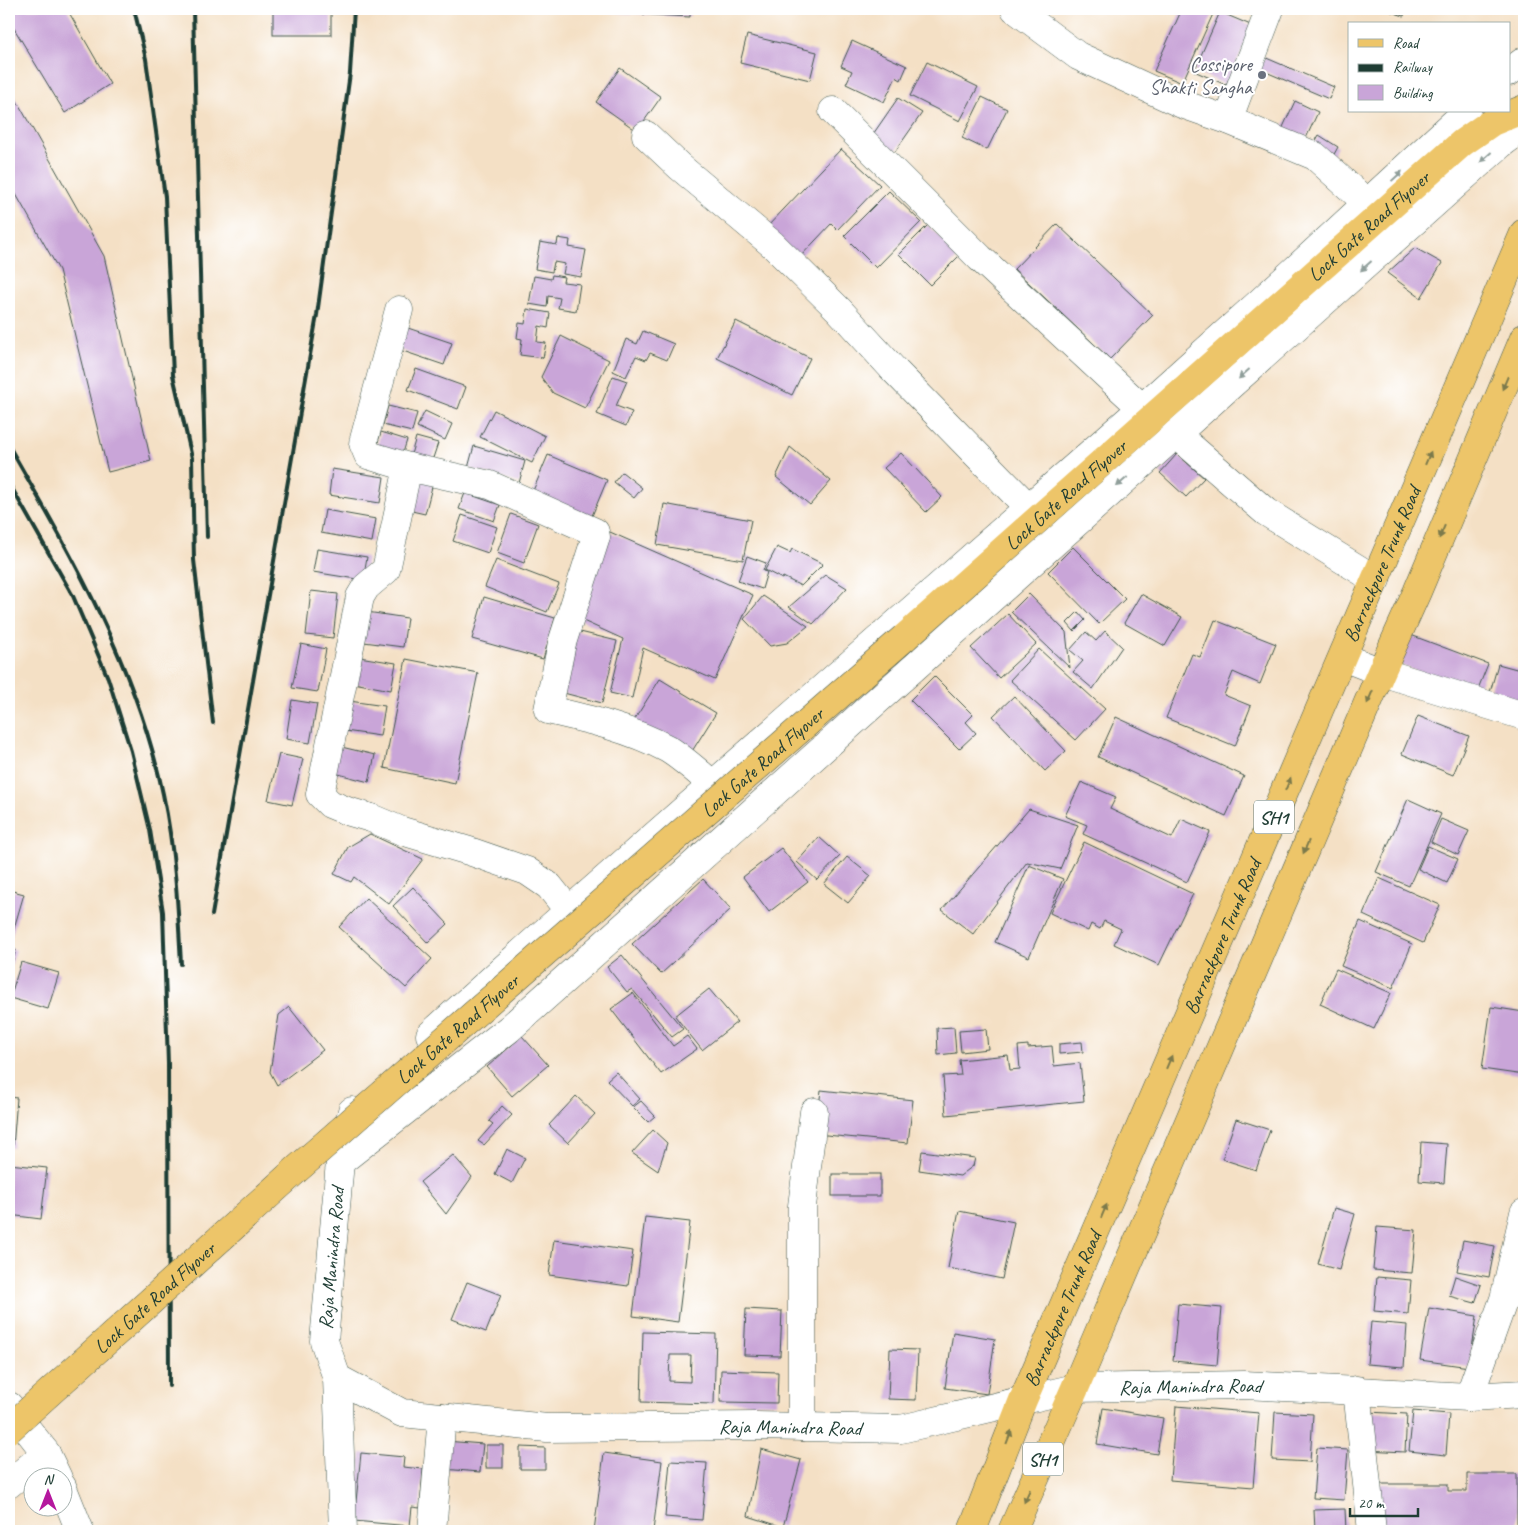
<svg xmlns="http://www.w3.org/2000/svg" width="1533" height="1540" font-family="Caveat,sans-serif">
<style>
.building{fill:#c9a5d8;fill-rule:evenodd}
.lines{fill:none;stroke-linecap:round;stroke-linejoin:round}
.minor-casing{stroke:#3f554a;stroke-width:29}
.major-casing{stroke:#3f554a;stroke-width:29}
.minor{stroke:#fff;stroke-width:28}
.major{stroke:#edc569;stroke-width:28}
.rail{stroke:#1f3d34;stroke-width:4}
.major-bridge-casing{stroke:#3f554a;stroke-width:29;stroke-linecap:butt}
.major-bridge{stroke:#edc569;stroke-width:28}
.oneway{fill:#8f9e9a}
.oneway2{fill:#7c7a4c}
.worship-dot{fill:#6b7280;stroke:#fff;stroke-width:2}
.labels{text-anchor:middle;stroke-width:4;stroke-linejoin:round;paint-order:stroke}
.shield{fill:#fff;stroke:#627771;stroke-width:1}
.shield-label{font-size:19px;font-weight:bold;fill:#1f3d34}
.worship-label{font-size:20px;fill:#5b616d;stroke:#fff;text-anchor:end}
.street-label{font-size:20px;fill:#1f3d34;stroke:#fff}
</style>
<rect width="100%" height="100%" fill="#fff"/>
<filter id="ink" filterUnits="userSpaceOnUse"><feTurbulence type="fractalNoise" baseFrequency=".02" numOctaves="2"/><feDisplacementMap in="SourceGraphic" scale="10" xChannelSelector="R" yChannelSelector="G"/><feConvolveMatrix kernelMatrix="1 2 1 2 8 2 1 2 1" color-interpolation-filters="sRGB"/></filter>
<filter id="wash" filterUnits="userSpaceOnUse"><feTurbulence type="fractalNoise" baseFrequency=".0096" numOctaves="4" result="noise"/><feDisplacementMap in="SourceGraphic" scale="20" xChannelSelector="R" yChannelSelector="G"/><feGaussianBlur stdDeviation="1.12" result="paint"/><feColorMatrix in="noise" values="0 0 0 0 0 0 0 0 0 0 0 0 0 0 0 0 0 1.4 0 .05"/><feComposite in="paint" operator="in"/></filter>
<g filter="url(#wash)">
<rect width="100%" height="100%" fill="#f4e0c5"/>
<g id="blocks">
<g class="building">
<path d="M9,9H67L110,84L65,113L9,20Z"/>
<rect x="273" y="9" width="58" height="26"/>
<path d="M582,9H690V17L582,11Z"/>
<path d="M1182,9H1201L1213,14L1182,83L1154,71Z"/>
<path d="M1383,9H1406L1404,16Z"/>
<path d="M1220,12L1253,26L1226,85L1194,71Z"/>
<path d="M747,35L817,52L810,80L740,63Z"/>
<path d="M852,41L907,66L901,80L896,77L884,102L846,84L852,71L841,66Z"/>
<path d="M1264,57L1334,87L1329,99L1259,69Z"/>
<path d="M927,62L978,87L960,121L910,96Z"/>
<path d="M620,68L661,97L637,131L596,102Z"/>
<path d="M9,87L104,256L151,461L108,472L59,270L9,182Z"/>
<path d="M982,97L1007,109L987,150L962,138Z"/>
<path d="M898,98L922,113L892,156L869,140Z"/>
<path d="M1295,101L1318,112L1302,147L1279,136Z"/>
<path d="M1319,135L1338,147L1332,158L1312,147Z"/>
<path d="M841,149L880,185L837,230L831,224L799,258L766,228Z"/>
<path d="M889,191L921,222L876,268L844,236Z"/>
<path d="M1057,224L1153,315L1110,359L1014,269Z"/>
<path d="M928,225L959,256L930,285L899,254Z"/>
<path d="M558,238L570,240L569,247L586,250L581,277L563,274L565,264L554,262L552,272L535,269L540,242L557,245Z"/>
<path d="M1415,248L1442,263L1421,298L1387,273Z"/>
<path d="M552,275L564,277L563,282L580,284L576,311L558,308L560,298L548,296L547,307L529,304L534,276L551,279Z"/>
<path d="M527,309L550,313L548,328L539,326L537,342L546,343L543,358L520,355L522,339L517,338L519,323L525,324Z"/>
<path d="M736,321L810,358L792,395L717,358Z"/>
<path d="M405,327L452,343L444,365L397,349Z"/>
<path d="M643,331L674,344L667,360L650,353L646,360L636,356L626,377L613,371L626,339L637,344Z"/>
<path d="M561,336L609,360L585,408L553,393L541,377Z"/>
<path d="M416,369L466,387L458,409L408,390Z"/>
<path d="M613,376L627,381L616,406L632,412L626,426L597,414Z"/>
<path d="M388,406L417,413L412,432L383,425Z"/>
<path d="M494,410L545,436L532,463L480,437Z"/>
<path d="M425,411L452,424L445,440L417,427Z"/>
<path d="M381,432L407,440L402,456L376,449Z"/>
<path d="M416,437L438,443L431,464L410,458Z"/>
<path d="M474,446L525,461L519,483L468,468Z"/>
<path d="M790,447L831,481L810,505L776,477Z"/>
<path d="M901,453L942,497L926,512L884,468Z"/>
<path d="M1177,454L1204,478L1186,497L1160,473Z"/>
<path d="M548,455L607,480L589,523L530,498Z"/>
<path d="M332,469L384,477L380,503L329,495Z"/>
<path d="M622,472L642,488L634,498L614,482Z"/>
<path d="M411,477L433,483L425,514L403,509Z"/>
<path d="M465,493L500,505L494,521L459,509Z"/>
<path d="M664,504L751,520L743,560L657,545Z"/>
<path d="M325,510L376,519L372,542L321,533Z"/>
<path d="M511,514L538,524L524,563L497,553Z"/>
<path d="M462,515L497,527L488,553L453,541Z"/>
<path d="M610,532L753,595L715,680L643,648L632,698L610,693L623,639L572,616Z"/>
<path d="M777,547L790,553L792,549L823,564L801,586L783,577L782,579L765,570Z"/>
<path d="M1073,547L1125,599L1099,624L1048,572Z"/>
<path d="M317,549L367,557L363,580L313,572Z"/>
<path d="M747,556L766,563L763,571L767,572L762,589L738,581Z"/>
<path d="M496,560L559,584L547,612L485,587Z"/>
<path d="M826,575L847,588L813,624L789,607Z"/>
<path d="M311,591L338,594L333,638L306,635Z"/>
<path d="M1029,594L1066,632L1070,668L1011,612Z"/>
<path d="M1141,594L1182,617L1165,646L1124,623Z"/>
<path d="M763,596L808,626L787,643L770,646L744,619Z"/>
<path d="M484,597L555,618L543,659L472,639Z"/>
<path d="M360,611L407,618L403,647L356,641Z"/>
<path d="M1078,612L1085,620L1074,631L1067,623Z"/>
<path d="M1008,614L1036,644L999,678L971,648Z"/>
<path d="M1215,620L1276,644L1260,684L1233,672L1224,695L1251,706L1235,746L1166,718L1192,654L1200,657Z"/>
<path d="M572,630L617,641L602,703L556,691Z"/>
<path d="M1105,631L1122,647L1093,689L1073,672L1083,661L1070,650L1086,632L1096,641Z"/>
<path d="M1408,634L1488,664L1476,694L1397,664Z"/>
<path d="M301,644L326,649L318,692L292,688Z"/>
<path d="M1039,649L1105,709L1076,740L1010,680Z"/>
<path d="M353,656L396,663L391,690L348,682Z"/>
<path d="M406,659L478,673L455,783L384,768Z"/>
<path d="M1498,664L1524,671V705L1489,696Z"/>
<path d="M934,676L973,715L966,722L976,733L959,749L910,700Z"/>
<path d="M660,679L716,713L689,756L633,722Z"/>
<path d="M1014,696L1066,751L1045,771L993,716Z"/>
<path d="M292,700L317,704L310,743L286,739Z"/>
<path d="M342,700L385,706L380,736L338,730Z"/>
<path d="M1418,716L1469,736L1453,775L1402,754Z"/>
<path d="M1116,717L1244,776L1226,816L1098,757Z"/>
<path d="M333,745L375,755L369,782L327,771Z"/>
<path d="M279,754L303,759L292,805L268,800Z"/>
<path d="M1081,782L1116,797L1110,809L1172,838L1181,819L1210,832L1187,882L1083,834L1087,825L1065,816Z"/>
<path d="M1408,799L1441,814L1409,886L1376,872Z"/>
<path d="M1029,809L1078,825L1060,869L1027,862L973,934L942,910Z"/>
<path d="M1441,819L1469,831L1458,855L1431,842Z"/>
<path d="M370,834L423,859L389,904L354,877L351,882L334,874L348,847Z"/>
<path d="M819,837L840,856L817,880L797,862Z"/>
<path d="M1084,842L1193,894L1159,965L1114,944L1121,929L1104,921L1100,929L1091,924L1088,931L1050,913Z"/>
<path d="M1428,846L1458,859L1447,883L1418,869Z"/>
<path d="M781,848L808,882L769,912L743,877Z"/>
<path d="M847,857L871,876L848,903L824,884Z"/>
<path d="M1029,865L1063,879L1029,957L995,942Z"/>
<path d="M1379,878L1440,905L1423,943L1363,915Z"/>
<path d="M703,879L731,909L661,974L632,944Z"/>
<path d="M413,887L448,924L428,943L393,906Z"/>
<path d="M9,890L24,894L10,942H9Z"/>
<path d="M366,898L432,959L406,988L339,927Z"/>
<path d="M1360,921L1412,944L1393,988L1341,966Z"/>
<path d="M9,948L16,950L9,972Z"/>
<path d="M622,955L683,1029L672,1037L632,989L627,992L607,967Z"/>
<path d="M21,962L59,973L48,1009L10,998Z"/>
<path d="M1336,969L1391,993L1374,1029L1320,1004Z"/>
<path d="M709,989L737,1022L702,1050L675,1016Z"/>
<path d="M633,993L673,1046L687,1036L697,1049L661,1074L611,1009Z"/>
<path d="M289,1007L323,1050L277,1085L270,1072L279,1015Z"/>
<path d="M1491,1007L1524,1012V1075L1482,1069Z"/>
<path d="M954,1027L956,1053L938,1055L937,1028Z"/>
<path d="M986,1029L988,1049L961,1052L959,1031Z"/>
<path d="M522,1036L548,1065L512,1096L487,1067Z"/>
<path d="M1082,1042L1083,1052L1059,1054V1044Z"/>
<path d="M1028,1045V1048L1052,1046L1054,1066L1080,1063L1084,1101L946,1115L943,1076L961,1075L959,1060L1008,1055L1010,1070L1020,1069L1018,1046Z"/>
<path d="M616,1072L640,1099L632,1106L607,1080Z"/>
<path d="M821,1090L913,1100L908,1143L816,1134Z"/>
<path d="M576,1096L595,1114L568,1143L549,1125Z"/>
<path d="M9,1097L17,1098L13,1148L9,1147Z"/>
<path d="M641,1101L655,1116L648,1122L633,1107Z"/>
<path d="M502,1106L512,1115L484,1145L478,1141L493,1124L489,1121Z"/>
<path d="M1236,1119L1270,1130L1256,1170L1222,1159Z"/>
<path d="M653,1130L667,1143L658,1171L632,1153Z"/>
<path d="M1421,1142L1447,1144L1444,1183L1419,1181Z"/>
<path d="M507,1149L525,1158L512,1183L495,1174Z"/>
<path d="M922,1151L975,1158L973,1166L960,1176L919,1170Z"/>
<path d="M453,1155L472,1177L446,1214L420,1182Z"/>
<path d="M9,1164L47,1168L41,1219L9,1215Z"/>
<rect x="832" y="1174" width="48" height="22"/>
<path d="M1334,1208L1355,1214L1339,1270L1318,1264Z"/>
<path d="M959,1211L1014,1222L1002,1279L948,1268Z"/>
<path d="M645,1217L690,1222L678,1322L633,1316Z"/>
<path d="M1377,1227L1416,1230L1412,1273L1373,1270Z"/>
<path d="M554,1240L633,1251L628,1286L549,1275Z"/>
<path d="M1463,1240L1495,1246L1489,1277L1457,1271Z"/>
<path d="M1524,1260V1305L1513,1303Z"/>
<path d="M1455,1276L1481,1285L1475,1303L1449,1296Z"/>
<path d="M1377,1277L1411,1280L1408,1314L1374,1311Z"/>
<path d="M467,1282L501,1295L486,1332L452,1319Z"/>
<path d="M1178,1304L1222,1308L1217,1365L1173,1361Z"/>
<path d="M1429,1308L1477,1316L1469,1367L1420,1360Z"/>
<path d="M746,1309L782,1311L780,1356L744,1355Z"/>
<path d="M1371,1322L1407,1325L1404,1367L1367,1364Z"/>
<path d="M643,1332L716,1334L714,1404L641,1402ZM670,1355H691L690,1382L669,1381Z"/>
<path d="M953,1332L995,1339L987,1394L945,1388Z"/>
<path d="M890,1349L918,1350L916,1400L888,1399Z"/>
<path d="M721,1370L778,1372L777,1403L720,1402Z"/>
<path d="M1176,1406L1259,1413L1253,1487L1170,1480Z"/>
<path d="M1103,1408L1163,1418L1157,1454L1097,1444Z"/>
<path d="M1413,1411L1449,1414L1446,1455L1409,1451Z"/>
<path d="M1275,1412L1313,1414L1310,1462L1272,1460Z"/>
<path d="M1368,1412L1407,1414L1405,1452L1366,1450Z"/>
<path d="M445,1441L483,1444L480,1472L443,1469Z"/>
<rect x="486" y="1445" width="17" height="23"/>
<path d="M520,1447L545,1448V1469H520Z"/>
<path d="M1317,1448L1348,1450L1344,1500L1313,1498Z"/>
<path d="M761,1449L801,1460L783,1527L748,1516Z"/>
<path d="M361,1453L404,1457L403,1467L423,1469L420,1508L412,1507L410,1526L354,1521Z"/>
<path d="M604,1453L662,1461L653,1531H594Z"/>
<path d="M670,1461L707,1463L702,1520L665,1517Z"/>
<path d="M1467,1474H1517V1531H1380V1484H1448V1491H1467Z"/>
<path d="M1345,1509L1346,1531H1315L1314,1510Z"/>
</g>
</g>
</g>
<g filter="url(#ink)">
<use href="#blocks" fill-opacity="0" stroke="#3f554a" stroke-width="1"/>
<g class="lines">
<g class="minor-casing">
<g id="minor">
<path d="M1015,9L1078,56L1182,104L1228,120L1315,156L1367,203"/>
<path d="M1509,72L1524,61"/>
<path d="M833,111L980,258L1142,408"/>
<path d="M1228,120L1270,9"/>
<path d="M646,135L680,167L772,244L839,310L895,371L1028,507"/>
<path d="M399,310L363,443L368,455L408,467"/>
<path d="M1176,434L1266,512L1376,580"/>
<path d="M1343,657L1381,672L1524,716"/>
<path d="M569,911L549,886L527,871L469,851L402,831L371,818L347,811L330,804L320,794L360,597L366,587L386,570L408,467L490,485L595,532L596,537L562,643L548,710C588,719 631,729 668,749C684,759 698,772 713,785"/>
<path d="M430,1035L530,945L1142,408L1259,303L1467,111"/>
<path id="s1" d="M352,1111L340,1162L324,1341L337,1378L402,1413L547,1428L755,1426L901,1429L1075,1388L1244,1385L1469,1397L1524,1394"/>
<path d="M340,1162L509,1029L1501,144L1524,127"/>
<path d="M337,1378L343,1531"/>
<path d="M1357,1390L1372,1531"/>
<path d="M1469,1397L1504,1299L1524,1213"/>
<path d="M9,1406L46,1453L58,1478"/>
<path d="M802,1427V1206L814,1112"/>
<path d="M9,1484L46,1453"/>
<path d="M62,1486L80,1531"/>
<path d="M432,1531L442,1417"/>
</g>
</g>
<g class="major-casing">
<g id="major">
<path id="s2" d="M904,638L1462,143L1492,122L1524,109"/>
<path id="s3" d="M972,1531L1023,1400L1524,233"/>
<path d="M1012,1531L1075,1388L1381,672L1417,592L1524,338"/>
</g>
</g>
<use href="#minor" class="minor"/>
<use href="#major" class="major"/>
<g class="rail">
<path d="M134,9L146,59L165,197L173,375L192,458L194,560L213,723"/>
<path d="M193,9L207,537"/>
<path d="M9,446C72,556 137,668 163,794C175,850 178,907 181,964"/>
<path d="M9,483L73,596L108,678L131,751L150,830L163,912L168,1064L169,1386"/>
<path d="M212,915L317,315L350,73L354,9"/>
</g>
<g class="major-bridge-casing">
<g id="major-bridge">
<path id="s4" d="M9,1429L296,1170L904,638"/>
</g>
</g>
<use href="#major-bridge" class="major-bridge"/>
</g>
<defs><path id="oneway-solid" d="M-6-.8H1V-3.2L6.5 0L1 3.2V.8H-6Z" transform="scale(1.25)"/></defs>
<g class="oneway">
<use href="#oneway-solid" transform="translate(1486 157) rotate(138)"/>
<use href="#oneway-solid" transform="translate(1397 176) rotate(-43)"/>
<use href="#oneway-solid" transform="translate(1366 266) rotate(138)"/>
<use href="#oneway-solid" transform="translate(1244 374) rotate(138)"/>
<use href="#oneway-solid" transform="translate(1122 482) rotate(139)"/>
</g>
<g class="oneway2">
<use href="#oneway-solid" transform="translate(1505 383) rotate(113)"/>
<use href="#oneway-solid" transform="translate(1428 458) rotate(-67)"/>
<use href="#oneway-solid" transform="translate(1442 532) rotate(113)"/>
<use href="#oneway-solid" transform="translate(1370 697) rotate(113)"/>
<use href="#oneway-solid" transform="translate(1288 784) rotate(-67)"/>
<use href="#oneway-solid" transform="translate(1306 847) rotate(113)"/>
<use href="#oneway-solid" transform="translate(1169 1062) rotate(-67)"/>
<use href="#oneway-solid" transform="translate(1104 1211) rotate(-67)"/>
<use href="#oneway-solid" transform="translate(1009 1437) rotate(-69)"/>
<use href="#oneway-solid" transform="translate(1027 1496) rotate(114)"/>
</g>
</g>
<circle class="worship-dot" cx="1262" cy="75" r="5"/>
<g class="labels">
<g class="shield">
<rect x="1254" y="800.5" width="40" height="33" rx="4"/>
<rect x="1023" y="1442.5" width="40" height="33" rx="4"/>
</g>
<g class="shield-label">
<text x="1274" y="824">SH1</text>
<text x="1043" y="1466">SH1</text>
</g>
<g class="worship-label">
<text x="1252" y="71">Cossipore<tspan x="1252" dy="23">Shakti Sangha</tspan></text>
</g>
<g class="street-label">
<text dy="7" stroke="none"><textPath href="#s2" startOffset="621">Lock Gate Road Flyover</textPath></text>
<text dy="7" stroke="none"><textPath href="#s2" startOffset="216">Lock Gate Road Flyover</textPath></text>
<text dy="7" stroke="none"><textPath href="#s3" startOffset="1050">Barrackpore Trunk Road</textPath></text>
<text dy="7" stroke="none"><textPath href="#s4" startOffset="1006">Lock Gate Road Flyover</textPath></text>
<text dy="7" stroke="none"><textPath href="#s3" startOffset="645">Barrackpore Trunk Road</textPath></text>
<text dy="7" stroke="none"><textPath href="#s4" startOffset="601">Lock Gate Road Flyover</textPath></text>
<text transform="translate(331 1258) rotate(-85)" y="7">Raja Manindra Road</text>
<text dy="7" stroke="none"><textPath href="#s4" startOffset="196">Lock Gate Road Flyover</textPath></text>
<text dy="7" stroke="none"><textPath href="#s3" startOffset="240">Barrackpore Trunk Road</textPath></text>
<text dy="7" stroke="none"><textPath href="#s1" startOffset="1139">Raja Manindra Road</textPath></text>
<text dy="7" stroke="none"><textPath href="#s1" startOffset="734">Raja Manindra Road</textPath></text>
</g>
</g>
<rect width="1533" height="1540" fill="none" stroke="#fff" stroke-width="30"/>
<rect x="1348" y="22" width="162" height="90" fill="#ffffff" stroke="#a5b1ae"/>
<rect x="1358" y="39" width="25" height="8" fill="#edc569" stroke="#a5b1ae"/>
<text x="1393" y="48" font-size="15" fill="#1f3d34">Road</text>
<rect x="1358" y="64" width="25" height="8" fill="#1f3d34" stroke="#a5b1ae"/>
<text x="1393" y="72" font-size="15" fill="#1f3d34">Railway</text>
<rect x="1358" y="85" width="25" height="15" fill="#c9a5d8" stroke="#a5b1ae"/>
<text x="1393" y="98" font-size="15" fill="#1f3d34">Building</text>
<g transform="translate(48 1492)"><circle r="24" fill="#ffffff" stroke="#a5b1ae"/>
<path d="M0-4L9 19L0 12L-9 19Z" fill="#b5179e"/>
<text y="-8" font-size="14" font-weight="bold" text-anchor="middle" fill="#1f3d34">N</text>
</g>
<path d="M1350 1508v8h68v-8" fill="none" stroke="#1f3d34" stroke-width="2.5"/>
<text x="1358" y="1508" font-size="15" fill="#1f3d34" stroke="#ffffff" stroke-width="4" paint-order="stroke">20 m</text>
</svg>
